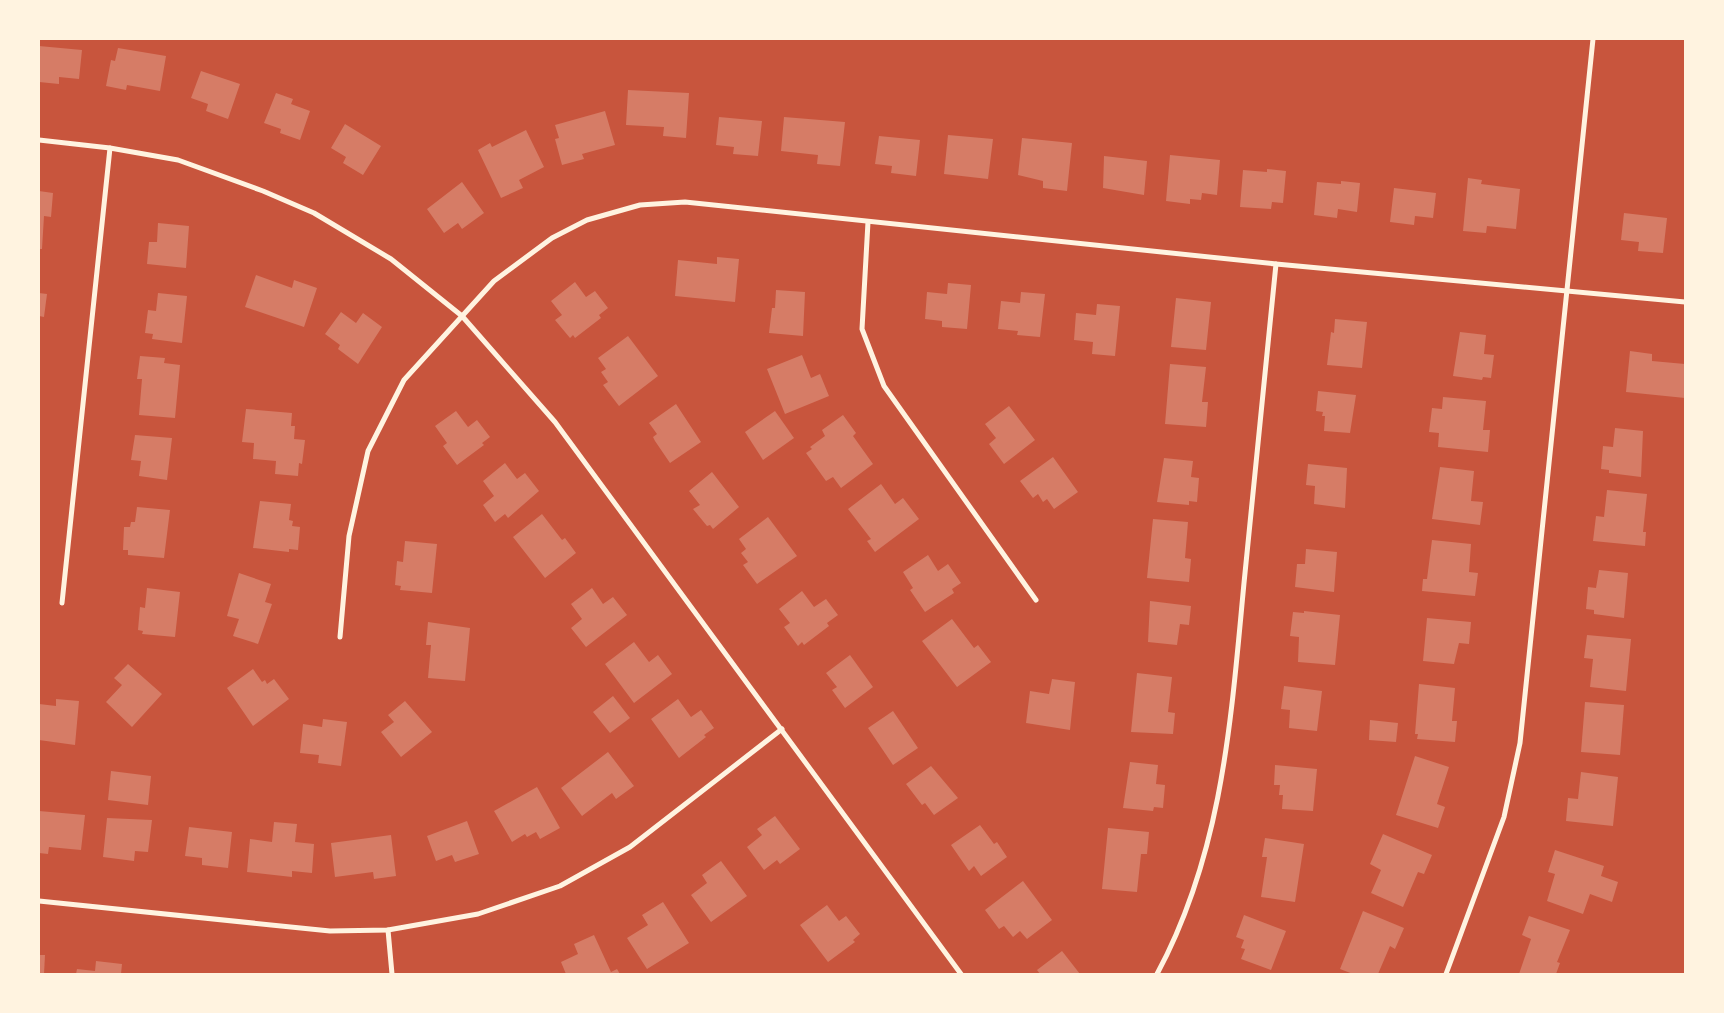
<svg xmlns="http://www.w3.org/2000/svg" width="1724" height="1013" font-family="Figtree,sans-serif">
<style>
.building{fill:#d67c66}
.lines{fill:none;stroke-linecap:round;stroke-linejoin:round}
.minor{stroke:#fff3e0;stroke-width:5}
</style>
<rect width="100%" height="100%" fill="#c8553d"/>
<g class="building">
<path d="M39,46L82,50L79,79L59,77V84L39,82Z"/>
<path d="M118,48L166,56L160,91L127,85L126,90L106,86L111,60L115,61Z"/>
<path d="M201,71L240,84L228,119L206,111L208,104L191,98Z"/>
<path d="M628,90L689,93L686,138L663,136L664,127L626,125Z"/>
<path d="M276,93L293,99L291,104L310,111L300,140L280,133L281,129L264,123Z"/>
<path d="M605,111L615,145L582,154L584,159L562,165L555,139L559,138L555,125Z"/>
<path d="M719,117L762,121L758,156L733,154L734,147L716,145Z"/>
<path d="M784,117L845,122L840,166L817,164L818,155L781,151Z"/>
<path d="M345,124L381,146L363,175L343,163L346,157L331,148Z"/>
<path d="M526,130L544,167L519,180L523,188L501,198L478,150L490,143L492,147Z"/>
<path d="M948,135L993,139L988,179L944,174Z"/>
<path d="M879,136L920,140L916,176L891,173L892,166L875,164Z"/>
<path d="M1022,138L1072,143L1067,191L1043,188V181L1018,175Z"/>
<path d="M1170,155L1220,160L1217,195L1202,193L1201,200L1190,199V204L1166,201Z"/>
<path d="M1104,156L1147,161L1144,195L1103,188Z"/>
<path d="M1267,169L1286,171L1283,203L1272,202L1271,209L1240,207L1243,170L1267,172Z"/>
<path d="M1468,178L1482,180L1481,184L1520,189L1516,229L1487,226L1486,233L1463,231Z"/>
<path d="M1341,181L1360,183L1357,212L1338,209L1337,218L1314,215L1317,182L1341,184Z"/>
<path d="M462,182L484,213L462,229L458,223L444,233L427,209Z"/>
<path d="M1394,188L1436,193L1433,218L1415,216L1414,225L1390,222Z"/>
<path d="M39,191L53,193L51,217L44,216L42,249H39Z"/>
<path d="M1624,213L1667,218L1663,253L1638,251L1639,242L1621,240Z"/>
<path d="M158,223L189,226L186,268L147,264L149,242H157Z"/>
<path d="M717,257L739,259L735,302L675,296L678,260L717,264Z"/>
<path d="M256,275L292,288L294,280L317,288L304,327L245,307Z"/>
<path d="M575,282L586,297L595,291L608,308L599,315L601,318L575,338L573,335L570,338L555,320L562,315L551,301Z"/>
<path d="M948,283L971,285L967,329L942,327V321L925,319L927,292L947,294Z"/>
<path d="M776,290L805,292L803,336L769,333L772,308H775Z"/>
<path d="M1021,292L1045,294L1040,337L1017,335L1018,331L998,329L1001,301L1020,303Z"/>
<path d="M39,293L47,294L44,317L39,316Z"/>
<path d="M158,293L187,296L182,343L152,339L153,334L145,333L148,310L156,311Z"/>
<path d="M1176,298L1211,302L1206,350L1171,347Z"/>
<path d="M1097,304L1120,306L1115,356L1092,354L1093,342L1074,340L1076,313L1096,315Z"/>
<path d="M341,312L356,323L363,313L382,327L358,364L338,349L340,345L325,334Z"/>
<path d="M1335,319L1367,322L1362,368L1327,365L1331,332L1334,333Z"/>
<path d="M1460,332L1486,335L1484,354L1494,355L1491,378L1483,377L1482,380L1453,376Z"/>
<path d="M628,336L658,376L619,406L603,385L608,382L601,372L606,369L598,358Z"/>
<path d="M1630,351L1652,354V361L1685,364V398L1626,392Z"/>
<path d="M802,355L811,378L820,374L829,396L785,414L767,369Z"/>
<path d="M140,356L165,358L164,363L180,365L175,418L139,415L142,379H137Z"/>
<path d="M1170,364L1206,367L1202,402H1208L1206,427L1165,424Z"/>
<path d="M1318,391L1356,395L1350,433L1324,431L1325,416H1322L1323,412L1316,411Z"/>
<path d="M1443,397L1486,401L1483,430H1490L1488,452L1438,447L1439,433L1429,432L1432,408L1442,409Z"/>
<path d="M676,404L701,442L670,463L655,441L653,437L657,434L649,423Z"/>
<path d="M1009,406L1035,440L1004,464L989,444L996,438L985,424Z"/>
<path d="M246,409L292,413L291,426H295L294,439L305,440L302,464L299,463L298,476L275,474L276,461L253,459L254,443L242,442Z"/>
<path d="M456,411L468,427L477,420L490,437L482,443L484,445L457,465L443,446L447,443L435,426Z"/>
<path d="M775,411L794,438L763,460L745,432Z"/>
<path d="M843,415L856,433L853,436L873,464L841,488L833,477L826,481L806,453L812,449L810,447L825,436L822,430Z"/>
<path d="M1615,428L1643,431L1641,477L1609,473V470L1601,469L1603,446L1613,447Z"/>
<path d="M135,435L172,438L167,480L139,476L141,461L131,460Z"/>
<path d="M1053,457L1078,492L1054,509L1047,499L1043,502L1038,494L1033,498L1020,481Z"/>
<path d="M1164,458L1193,461L1191,477L1199,478L1197,502L1189,501V505L1157,502Z"/>
<path d="M505,463L517,479L525,473L539,491L508,518L505,514L495,522L483,505L494,496L483,481Z"/>
<path d="M1308,464L1347,468L1345,508L1314,504L1315,486L1306,485Z"/>
<path d="M1440,467L1474,471L1471,501L1483,502L1480,525L1432,519Z"/>
<path d="M712,472L739,507L713,529L710,525L707,526L693,509L700,505L689,491Z"/>
<path d="M881,484L895,504L903,498L919,519L875,552L867,541L871,539L848,509Z"/>
<path d="M1607,490L1647,494L1643,532H1646L1645,546L1593,541L1596,516L1604,517Z"/>
<path d="M260,501L291,504L289,520L293,521L292,526L300,527L298,550L289,549V552L253,548Z"/>
<path d="M137,507L170,510L164,558L128,555V550H123L124,527H130L131,522H135Z"/>
<path d="M542,514L562,540L565,538L576,553L545,578L513,537Z"/>
<path d="M768,517L797,556L757,584L743,565L748,562L741,553L746,549L739,539Z"/>
<path d="M1153,519L1188,522L1185,558L1191,559L1189,582L1147,578Z"/>
<path d="M1432,540L1471,544L1469,572L1478,573L1475,596L1422,591L1423,579H1427Z"/>
<path d="M405,541L437,544L432,593L400,590L401,586L395,585L397,561L403,562Z"/>
<path d="M1306,549L1337,552L1334,592L1295,587L1297,564H1305Z"/>
<path d="M928,555L938,571L948,564L961,583L952,589L954,593L925,612L910,590L913,588L903,572Z"/>
<path d="M1599,570L1628,573L1624,618L1594,614V610L1586,609L1588,587L1596,588Z"/>
<path d="M239,573L271,584L265,602L272,604L258,644L233,636L239,619L227,616Z"/>
<path d="M147,588L180,592L175,637L142,634L143,631L138,630L140,607L145,608Z"/>
<path d="M592,588L603,604L613,597L627,615L586,647L571,628L582,619L571,604Z"/>
<path d="M802,591L814,607L826,599L838,615L827,623L829,626L804,645L802,642L798,646L784,627L790,623L779,609Z"/>
<path d="M1150,601L1191,606L1189,625L1180,624L1177,645L1148,642Z"/>
<path d="M1304,611L1340,615L1335,665L1298,662L1299,637L1290,636L1293,612L1304,613Z"/>
<path d="M1427,618L1471,622L1469,644L1459,643L1454,664L1423,661Z"/>
<path d="M952,619L974,648L978,645L991,662L957,687L922,641Z"/>
<path d="M428,622L470,628L465,681L428,678L431,645H426Z"/>
<path d="M1587,635L1631,639L1626,691L1590,687L1593,659L1584,658Z"/>
<path d="M634,642L649,662L658,655L672,674L634,703L605,664Z"/>
<path d="M850,655L873,687L845,708L832,690L837,687L826,673Z"/>
<path d="M128,664L162,694L132,727L106,702L122,685L114,678Z"/>
<path d="M253,669L262,682L265,680L267,684L274,679L289,699L253,726L227,688Z"/>
<path d="M1137,673L1172,677L1168,712L1175,713L1173,734L1131,732Z"/>
<path d="M1052,679L1075,682L1070,730L1026,723L1030,691L1049,694Z"/>
<path d="M1419,684L1455,688L1452,721H1457L1455,742L1417,739L1418,734H1415Z"/>
<path d="M1284,686L1322,691L1317,731L1289,728L1290,710L1281,709Z"/>
<path d="M613,696L630,718L610,733L593,712Z"/>
<path d="M56,699L79,701L75,745L39,740V704L56,706Z"/>
<path d="M678,699L691,717L701,710L714,728L704,735L706,737L679,758L651,719Z"/>
<path d="M405,701L432,732L401,757L381,732L394,722L388,715Z"/>
<path d="M1585,702L1624,705L1620,755L1581,752Z"/>
<path d="M893,711L918,748L893,765L868,728Z"/>
<path d="M323,719L347,722L341,766L318,763L319,755L300,753L303,724L322,727Z"/>
<path d="M1370,720L1398,723L1396,742L1369,740Z"/>
<path d="M608,752L634,786L616,799L612,793L582,816L561,788Z"/>
<path d="M1415,756L1449,767L1437,804L1445,807L1438,828L1396,815Z"/>
<path d="M1130,762L1158,765L1156,784L1165,785L1163,808L1154,807L1153,811L1123,808Z"/>
<path d="M1275,765L1317,769L1313,811L1282,809L1283,795H1279L1280,785H1274Z"/>
<path d="M931,766L958,798L934,815L925,803L922,805L906,784Z"/>
<path d="M111,771L151,776L148,805L108,800Z"/>
<path d="M1581,772L1618,777L1613,826L1566,821L1568,798L1578,799Z"/>
<path d="M537,787L560,828L540,839L536,832L527,837L525,834L512,842L494,811Z"/>
<path d="M39,811L85,815L81,850L49,847L48,854L39,853Z"/>
<path d="M775,816L800,849L780,864L777,860L764,870L747,847L762,835L757,829Z"/>
<path d="M107,818L152,820L148,852L135,851L134,861L103,857Z"/>
<path d="M467,821L479,854L455,862L452,855L436,861L427,836Z"/>
<path d="M274,822L297,824L295,842L314,844L312,873L292,871V877L247,872L250,839L272,842Z"/>
<path d="M980,825L994,844L997,842L1007,857L981,876L974,866L969,871L951,845Z"/>
<path d="M189,827L232,832L228,868L202,865V858L185,856Z"/>
<path d="M1108,828L1149,832L1147,854H1141L1137,892L1102,889Z"/>
<path d="M1383,834L1432,855L1424,874L1418,872L1403,907L1371,893L1381,870L1370,864Z"/>
<path d="M391,835L396,876L374,879L373,872L335,877L331,843Z"/>
<path d="M1265,838L1304,844L1295,902L1261,897L1267,857H1262Z"/>
<path d="M1555,850L1604,866L1601,876L1618,882L1612,902L1590,894L1583,914L1547,901L1555,874L1548,872Z"/>
<path d="M721,861L747,896L711,922L691,895L707,883L702,875Z"/>
<path d="M1023,881L1052,920L1027,939L1020,931L1013,937L1004,926L999,929L985,910Z"/>
<path d="M663,902L689,943L647,969L627,938L648,925L642,915Z"/>
<path d="M827,905L839,921L846,916L860,934L853,940L855,942L828,962L800,925Z"/>
<path d="M1363,911L1404,928L1395,949L1390,946L1378,974H1353L1340,969Z"/>
<path d="M1244,915L1286,931L1271,970L1241,959L1245,949L1241,948L1244,940L1236,937Z"/>
<path d="M1529,916L1570,930L1557,962L1560,963L1556,974H1519L1531,939L1522,935Z"/>
<path d="M594,935L611,972L617,969L620,974H566L561,962L578,954L574,944Z"/>
<path d="M1062,951L1080,974H1040L1037,970Z"/>
<path d="M39,955H45L44,974H39Z"/>
<path d="M96,961L122,964L121,974H76L77,969L95,971Z"/>
</g>
<g class="lines">
<g class="minor">
<path d="M39,140L110,148L178,160L263,191L314,213L391,259L462,316L555,422L961,974"/>
<path d="M868,222L862,329L884,386L1036,600"/>
<path d="M62,603L110,148"/>
<path d="M340,637L349,536L368,451L404,380L494,281L552,238L587,220L640,205L685,202L1276,264L1685,302"/>
<path d="M39,901L330,931L388,930L478,914L560,886L630,847L782,729"/>
<path d="M388,930L392,974"/>
<path d="M1157,974C1223,851 1231,719 1244,583C1255,477 1265,370 1276,264"/>
<path d="M1446,974L1504,817L1520,743L1593,39"/>
</g>
</g>
<rect width="1724" height="1013" fill="none" stroke="#fff3e0" stroke-width="80"/>
</svg>
